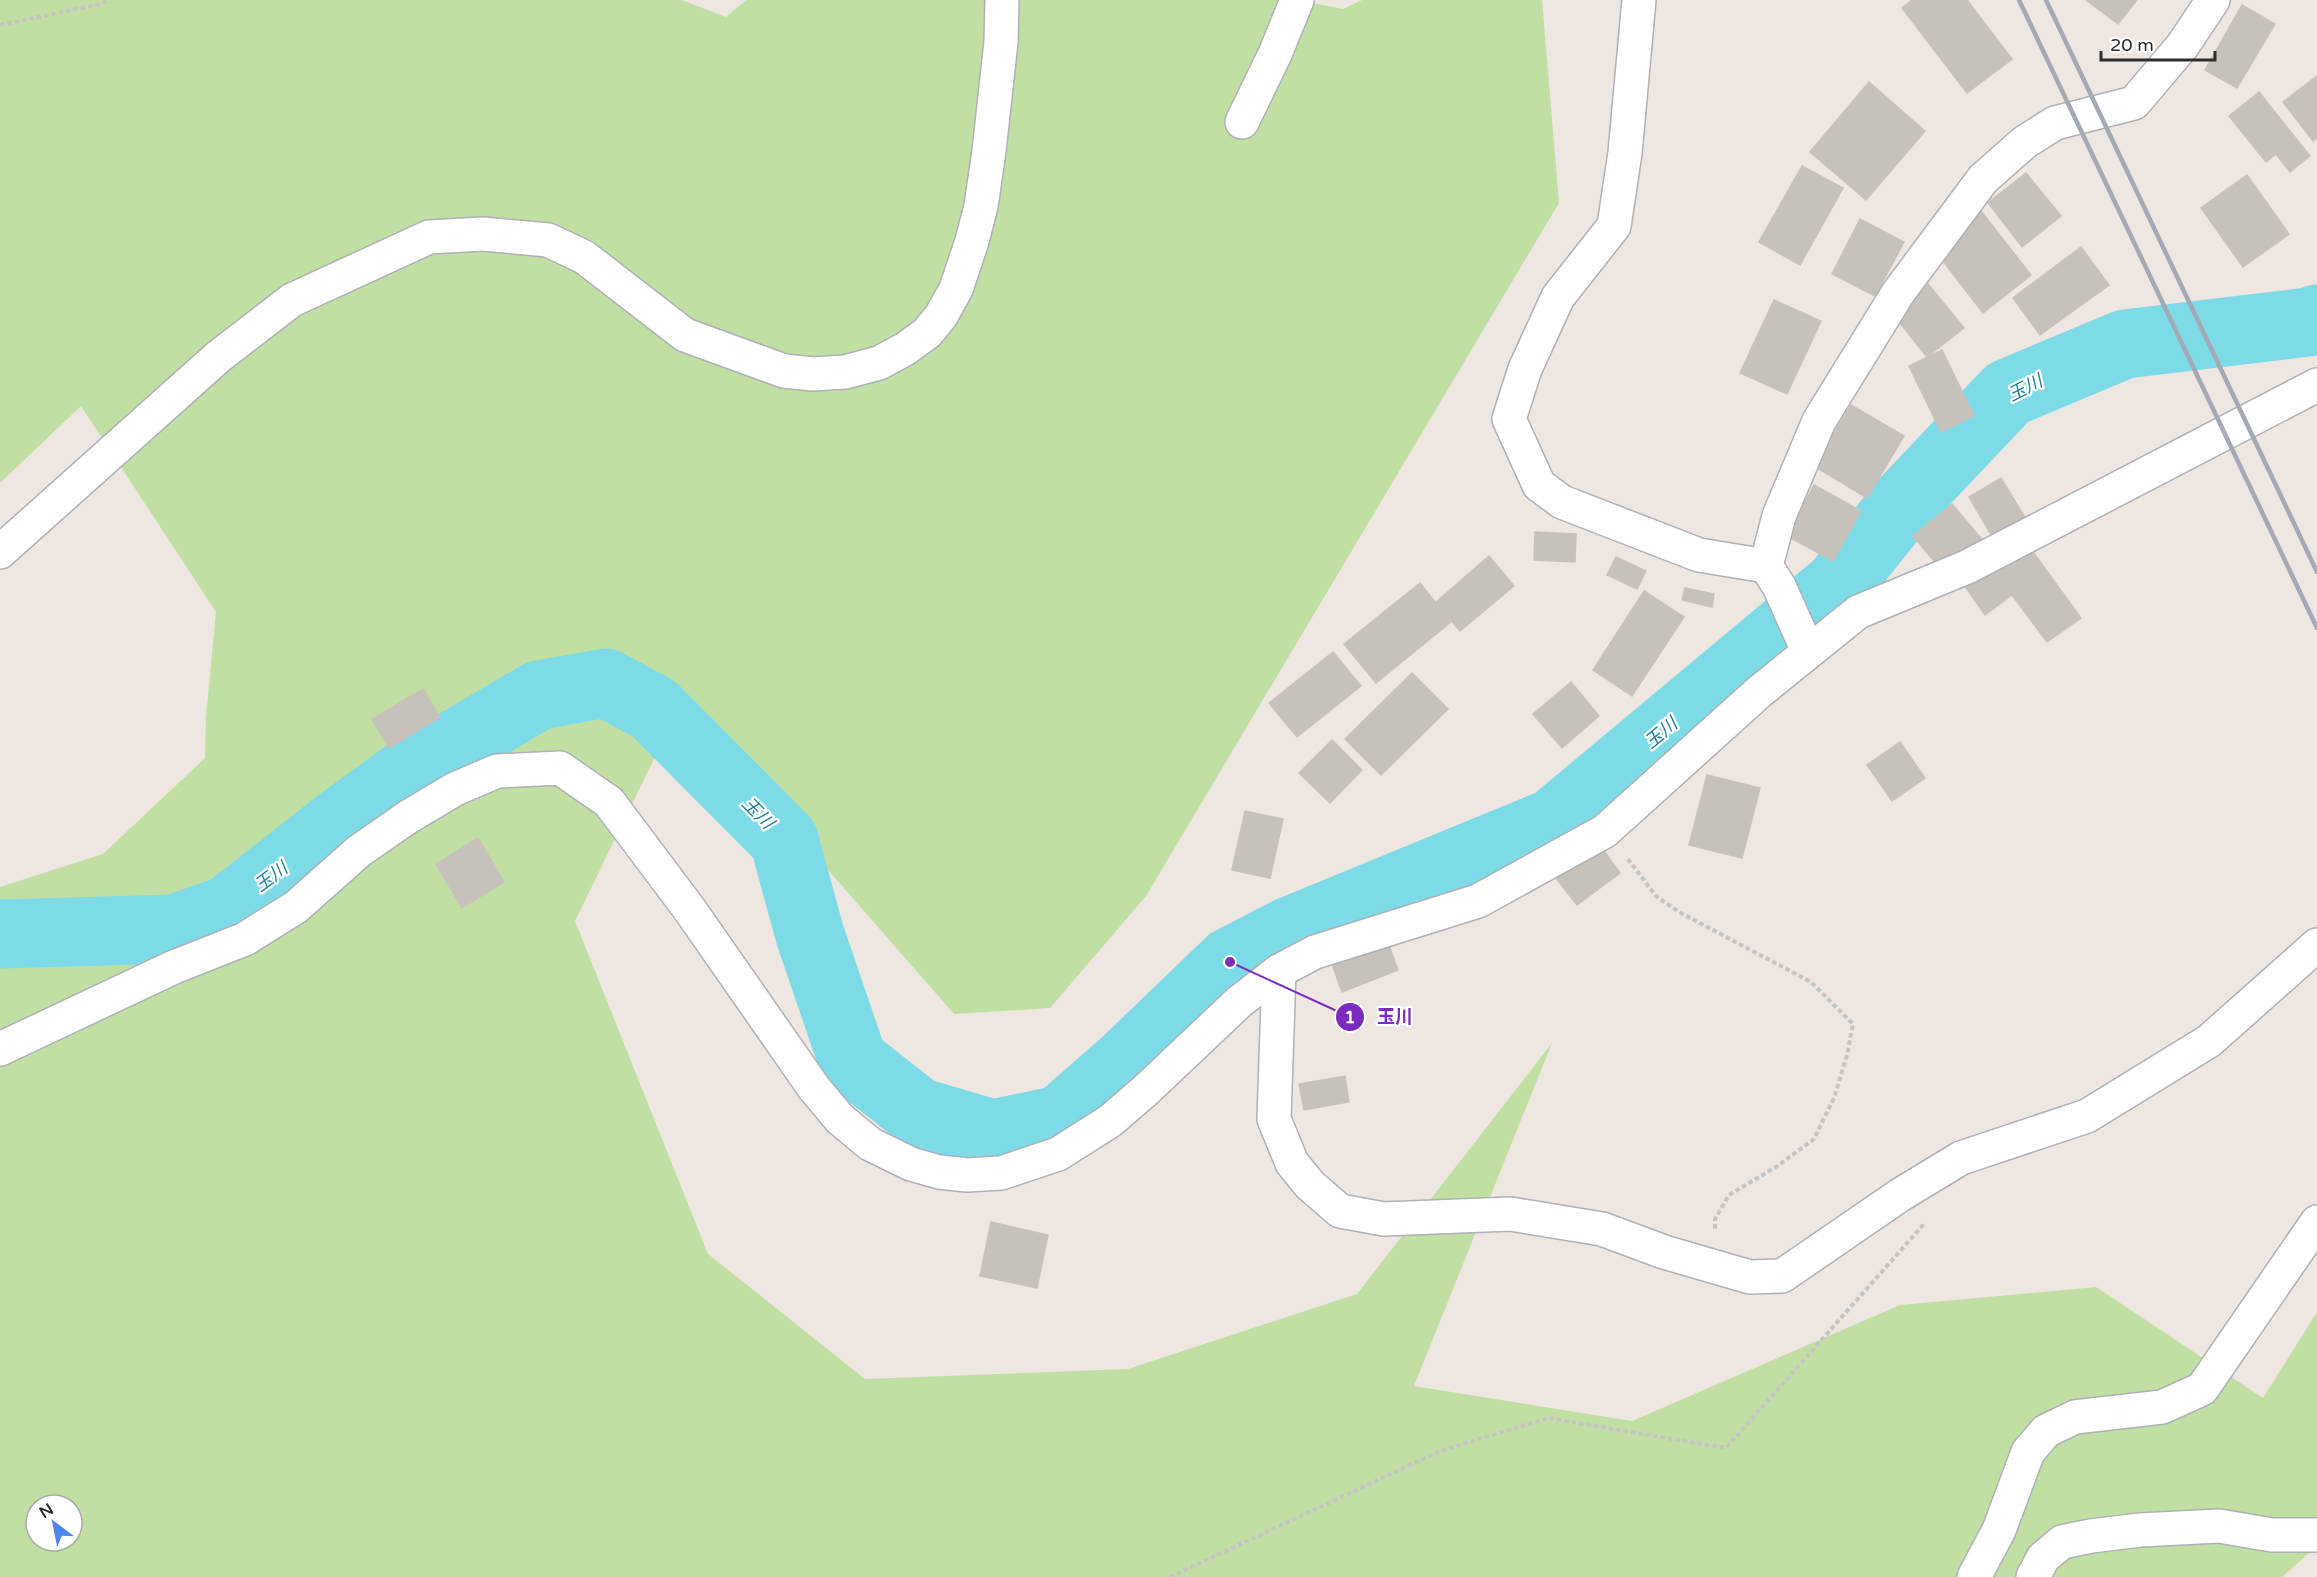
<svg xmlns="http://www.w3.org/2000/svg" width="2317" height="1577" font-family="'Varela Round','Noto Sans JP',sans-serif">
<style>
.green{fill:#c1dfa3;fill-rule:evenodd}
.lines{fill:none;stroke-linecap:round;stroke-linejoin:round}
.river{stroke:#7ddbe7;stroke-width:69}
.building{fill:#c7c1bc;stroke:#c9c2bb;stroke-width:1.5}
.minor-casing{stroke:#aeb1b8;stroke-width:36}
.path{stroke:#c4c4c4;stroke-width:4;stroke-dasharray:4.5 3;stroke-linecap:butt}
.minor{stroke:#fff;stroke-width:33}
.rail{stroke:#a4a9b6;stroke-width:4.5}
.labels{text-anchor:middle;stroke-width:4.5;stroke-linejoin:round;paint-order:stroke}
.water-label{font-size:18px;font-style:italic;fill:#187f97;stroke:#fff}
.leader{fill:none;stroke:#7b2cbf;stroke-width:2}
.callout-dot{fill:#7b2cbf;stroke:#fff;stroke-width:2}
.mark-label{font-size:18px;text-anchor:middle;font-weight:bold;fill:#fff}
.callout-label{font-size:18px;text-anchor:middle;font-weight:bold;fill:#7b2cbf;stroke:#fff;stroke-width:4.5;stroke-linejoin:round;paint-order:stroke}
</style>
<rect width="100%" height="100%" fill="#eee6e1"/>
<path class="green" d="M0,0H682L726,17L746,0H1297L1343,9L1362,0H1542L1559,203L1146,896L1050,1008L954,1014L759,791L674,718L575,921L708,1254L865,1379L1128,1369L1357,1294L1552,1043L1414,1386L1632,1421L1900,1305L2096,1287L2263,1398L2317,1312V1546L2282,1577H0V887L103,854L205,758L206,717L216,612L81,406L0,483ZM36,1505H72V1541H36Z"/>
<g class="lines">
<path class="river" d="M0,934L174,929L228,910L336,825L413,769L539,695L606,683L654,709L784,840L810,935L853,1061L918,1112L993,1134L1060,1120L1125,1063L1230,962L1288,932L1553,823L1838,585L1901,506L2008,393L2125,344L2308,322L2317,319"/>
</g>
<g class="building">
<path d="M1912,0H1967L2012,59L1967,93L1902,8Z"/>
<path d="M2086,0H2137L2118,24Z"/>
<path d="M2242,5L2275,24L2237,88L2205,70Z"/>
<path d="M2317,76V138L2313,141L2283,102Z"/>
<path d="M1869,82L1925,131L1866,200L1810,152Z"/>
<path d="M2259,92L2310,156L2290,172L2276,154L2266,162L2229,116Z"/>
<path d="M1802,166L1843,188L1800,265L1759,242Z"/>
<path d="M2026,173L2061,216L2022,247L1988,203Z"/>
<path d="M2247,175L2289,234L2243,267L2201,208Z"/>
<path d="M1981,211L2031,275L1983,313L1933,248Z"/>
<path d="M1860,219L1904,242L1875,296L1832,274Z"/>
<path d="M2081,247L2109,285L2040,335L2013,298Z"/>
<path d="M1928,284L1964,328L1927,357L1892,313Z"/>
<path d="M1774,300L1821,321L1787,394L1740,373Z"/>
<path d="M1942,350L1974,416L1941,432L1909,366Z"/>
<path d="M1851,405L1904,436L1867,498L1814,466Z"/>
<path d="M2001,478L2032,529L1999,548L1969,497Z"/>
<path d="M1814,485L1861,511L1833,561L1787,536Z"/>
<path d="M1952,504L1984,542L1945,574L1913,536Z"/>
<path d="M1535,532L1576,534L1575,562L1534,560Z"/>
<path d="M2023,538L2081,618L2047,642L2012,595L1985,615L1962,582Z"/>
<path d="M1489,556L1514,586L1460,631L1436,602Z"/>
<path d="M1616,557L1646,571L1637,589L1607,575Z"/>
<path d="M1420,583L1451,622L1376,683L1344,644Z"/>
<path d="M1685,588L1714,594L1712,607L1682,600Z"/>
<path d="M1644,591L1684,617L1632,696L1593,670Z"/>
<path d="M1333,652L1361,686L1297,737L1269,703Z"/>
<path d="M1412,673L1448,709L1381,775L1345,739Z"/>
<path d="M1571,682L1599,716L1562,748L1533,714Z"/>
<path d="M423,689L440,717L389,748L372,719Z"/>
<path d="M1332,740L1362,770L1330,803L1299,773Z"/>
<path d="M1900,742L1925,778L1892,801L1867,765Z"/>
<path d="M1707,775L1760,788L1742,858L1689,845Z"/>
<path d="M1245,811L1283,819L1270,878L1232,870Z"/>
<path d="M478,838L504,882L462,908L436,864Z"/>
<path d="M1599,844L1620,873L1577,905L1555,877Z"/>
<path d="M1387,940L1398,970L1342,992L1331,961Z"/>
<path d="M1345,1076L1349,1102L1304,1110L1299,1084Z"/>
<path d="M991,1222L1048,1235L1037,1288L980,1276Z"/>
</g>
<g class="lines">
<g class="minor-casing">
<g id="minor">
<path d="M1639,0L1625,153L1614,226L1558,297L1525,369L1509,419L1539,485L1562,502L1699,555L1766,566L1779,586L1808,651"/>
<path d="M1242,122L1275,54L1297,0"/>
<path d="M0,552L218,357L292,300L429,237L483,234L548,240L584,257L685,335L784,371L813,374L845,372L879,363L905,349L927,333L941,316L956,289L972,241L981,206L989,151L1001,42L1002,0"/>
<path d="M1766,566L1779,516L1819,421L1898,293L1983,179L2025,142L2055,123L2134,103L2183,45L2213,0"/>
<path d="M1279,971L1274,1119L1292,1163L1310,1185L1340,1211L1384,1219L1510,1214L1602,1229L1664,1252L1750,1277L1782,1276L1900,1195L1961,1158L2087,1116L2209,1041L2317,945"/>
<path d="M0,1049L174,967L245,939L296,907L359,851L408,817L455,789L497,771L560,768L609,802L690,910L814,1088L840,1119L870,1144L911,1164L939,1172L967,1175L1001,1173L1058,1154L1110,1121L1146,1090L1239,1002L1279,971L1315,952L1478,901L1605,831L1759,692L1858,612L1967,567L2317,385"/>
<path d="M1974,1577L1999,1530L2028,1452L2046,1431L2075,1417L2162,1407L2202,1389L2317,1222"/>
<path d="M2033,1577L2043,1558L2062,1542L2091,1536L2140,1530L2219,1526L2272,1535H2317"/>
</g>
</g>
<g class="path">
<path d="M0,25L101,4L107,0"/>
<path d="M1628,859L1656,896L1679,912L1811,982L1853,1024L1847,1055L1834,1098L1814,1139L1776,1167L1729,1195L1715,1219V1229"/>
<path d="M1170,1577L1440,1451L1548,1418L1726,1448L1924,1224"/>
</g>
<use href="#minor" class="minor"/>
<g class="rail">
<path d="M2019,0L2317,628"/>
<path d="M2046,0L2317,572"/>
</g>
</g>
<g class="labels">
<g class="water-label">
<text transform="translate(2025 388) rotate(-27)" y="6">玉川</text>
<text transform="translate(1661 733) rotate(-40)" y="6">玉川</text>
<text transform="translate(758 813) rotate(45)" y="6">玉川</text>
<text transform="translate(271 877) rotate(-37)" y="6">玉川</text>
</g>
</g>
<path class="leader" d="M1230 962L1350 1017"/>
<g class="callout-dot">
<circle cx="1230" cy="962" r="6"/>
<circle cx="1350" cy="1017" r="15"/>
</g>
<g class="mark-label">
<text x="1350" y="1023">1</text>
</g>
<g class="callout-label">
<text x="1395" y="1023">玉川</text>
</g>
<g transform="translate(54 1523) rotate(328)"><circle r="28" fill="#ffffff" stroke="#ababab" stroke-width="1.5"/>
<path d="M0-4.5L10 22L0 15L-10 22Z" fill="#4f86ed"/>
<text y="-9" font-size="16" font-weight="bold" text-anchor="middle" fill="#2d2d2d">N</text>
</g>
<path d="M2101 51v9h114v-9" fill="none" stroke="#2d2d2d" stroke-width="3"/>
<text x="2110" y="51" font-size="18" fill="#2d2d2d" stroke="#ffffff" stroke-width="4.5" paint-order="stroke">20 m</text>
</svg>
